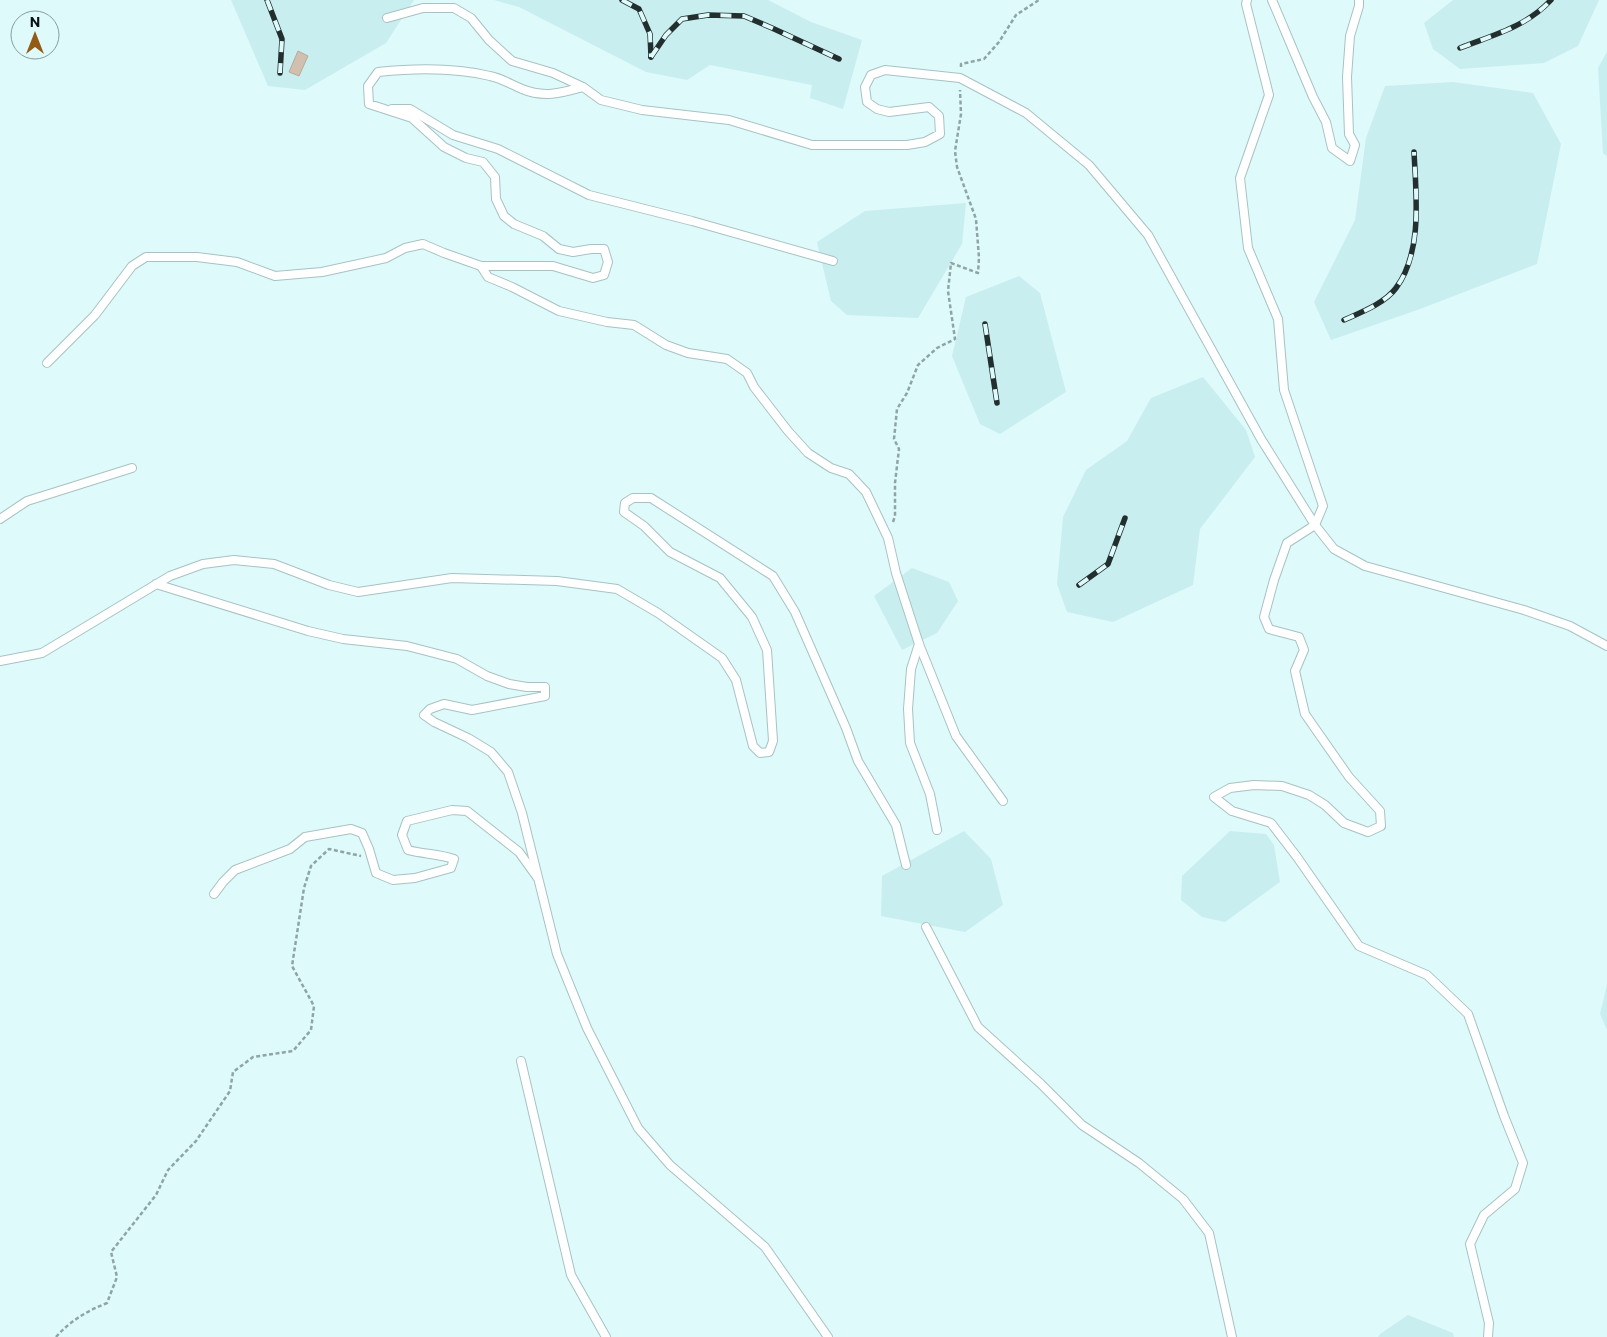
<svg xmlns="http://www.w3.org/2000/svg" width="1607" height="1337" viewBox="0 0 1607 1337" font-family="Commissioner,sans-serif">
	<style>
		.built { fill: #c9eef0 }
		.building { fill: #d1c0b0; stroke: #b9a99a }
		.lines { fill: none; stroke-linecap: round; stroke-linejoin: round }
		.service-casing { stroke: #a8c2c3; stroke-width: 10 }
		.path { stroke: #8fa5a5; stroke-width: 2.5; stroke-dasharray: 4 2.5; stroke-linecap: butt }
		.service { stroke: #fff; stroke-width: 8 }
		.rail-casing { stroke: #232f2f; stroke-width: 5.5 }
		.rail { stroke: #defafb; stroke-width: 4; stroke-dasharray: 11; stroke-linecap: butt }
	</style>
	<rect width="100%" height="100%" fill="#defafb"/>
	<!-- built -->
	<g class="built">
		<polygon points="231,0 414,0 386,43 305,90 268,86"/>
		<polygon points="494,0 768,0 811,22 862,40 843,109 810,98 812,85 710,65 687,80 646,72 519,7"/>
		<polygon points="1453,0 1599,0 1578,46 1544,63 1460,69 1433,49 1424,23"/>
		<polygon points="1607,52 1607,156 1603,153 1598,68"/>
		<polygon points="1453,82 1533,93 1561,144 1537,264 1420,309 1331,340 1314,302 1355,220 1366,138 1385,86"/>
		<polygon points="966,203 962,244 918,318 847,315 831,301 817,242 865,211"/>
		<polygon points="1019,276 1040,293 1066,392 1000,434 980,424 952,356 966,297"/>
		<polygon points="1203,377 1246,430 1255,457 1200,529 1193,585 1113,622 1067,612 1057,584 1063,517 1086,470 1127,441 1151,398"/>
		<polygon points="912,568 949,582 958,601 937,633 902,650 874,596"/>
		<polygon points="964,831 991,859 1003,905 965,932 881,916 882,876"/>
		<polygon points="1230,831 1266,834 1274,845 1280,882 1225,922 1202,917 1181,900 1182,876"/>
		<polygon points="1607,985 1607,1030 1600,1014"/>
		<polygon points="1408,1315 1453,1333 1454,1337 1378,1337 1380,1334"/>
	</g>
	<!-- building -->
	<polygon class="building" points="298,51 308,56 299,76 289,72"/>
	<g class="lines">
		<!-- service casing -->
		<g class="service-casing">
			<g id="service">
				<polyline points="1247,0 1246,4 1269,95 1240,178 1248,248 1278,319 1284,390 1323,506 1315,525 1287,543 1274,580 1264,617 1269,629 1299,637 1304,650 1295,671 1305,714 1349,777 1380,811 1381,826 1368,832 1344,823 1325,805 1309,795 1282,786 1254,785 1230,788 1214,797 1232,811 1271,823 1297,857 1359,946 1427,975 1468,1014 1504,1116 1523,1163 1515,1189 1484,1215 1470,1244 1489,1323 1488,1337"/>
				<polyline points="1272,0 1313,97 1326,122 1332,148 1350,161 1355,145 1349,134 1347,77 1350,36 1359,6 1359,0"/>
				<polyline points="387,18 423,8 454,8 471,18 489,40 512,61 553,73 583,87"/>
				<polyline points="392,109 410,109 453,135 498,149 589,195 692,221 833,261"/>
				<polyline points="47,363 95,315 132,266 146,257 197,257 237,262 275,276 322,272 386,258 405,248 423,244 444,253 481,266"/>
				<polyline points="0,519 27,501 132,468"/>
				<polyline points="156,584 308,631 343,639 407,646 457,659 487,676 509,684 527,687 545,687 545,696 472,710 444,704 430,709 424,715 434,722 468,738 491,752 508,772 522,813 557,954 587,1028 638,1128 670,1165 765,1247 828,1337"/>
				<polyline points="919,644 911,669 908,709 910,743 930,794 937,830"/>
				<polyline points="0,661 42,653 170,576 203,564 234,560 274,564 329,585 358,592 452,578 557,581 617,589 658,613 722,658 736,680 753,746 760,753 769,752 773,741 767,650 752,617 720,578 670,552 644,526 624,512 625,503 633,498 651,498 773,576 795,612 846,728 858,761 896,825 906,865"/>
				<path d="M1003,801L956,736L919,644L896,573L888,538L866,492L849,474L831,468L808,453L788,431L754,387L747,373L727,359L688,353L666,345L634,325L607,322L559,311L512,287L488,277L481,266H553L593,278L604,275L608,262L604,249H591L573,252L559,249L543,236L514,224L504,216L496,199L495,177L483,162L466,158L444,147L412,118L369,104L368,86L378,72C416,68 453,67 490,76C501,78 512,85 522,89C544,98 561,93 583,87L601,100L642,110L729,120L812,145H907L925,142L940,134L939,116L929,107L889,112L877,109L867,102L865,87L871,75L885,70L960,78L1026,113L1089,165L1148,235L1261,439L1315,525L1334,549L1365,566L1524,610L1570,626L1607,646"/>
				<path d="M214,894L223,882L235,870L290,849L305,837L351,829L362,833L369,849L376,873L393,880L415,878L451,868L454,859C439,854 423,854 408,850L402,835L407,821L452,810L467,811L519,852L537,877"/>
				<polyline points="926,927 978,1027 1041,1084 1082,1125 1139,1163 1183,1199 1209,1233 1232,1337"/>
				<polyline points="521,1061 571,1275 606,1337"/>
			</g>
		</g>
		<!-- path -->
		<g class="path">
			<polyline points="961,67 961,64 984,59 999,42 1016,15 1039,0"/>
			<polyline points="893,522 895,516 895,483 899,449 894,439 897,409 907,393 918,365 937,348 955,339 948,291 951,263 978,273 979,258 976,219 957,167 955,151 961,114 960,90"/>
			<path d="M56,1337C70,1321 87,1311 107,1303L117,1277L111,1252L156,1195L168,1170L196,1141L230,1091L233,1072L253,1057L293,1051L311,1030L314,1006L292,966L304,888L311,866L329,849L361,856"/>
		</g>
		<!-- service -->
		<use href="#service" class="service"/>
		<!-- rail casing -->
		<g class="rail-casing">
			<g id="rail">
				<polyline points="267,0 282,39 280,73"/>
				<polyline points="622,0 639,9 650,34 651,57"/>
				<path d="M1460,48C1493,35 1526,27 1551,0"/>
				<polyline points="651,57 666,35 682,19 708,15 744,16 772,28 839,59"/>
				<path d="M1344,320C1362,312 1385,303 1396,288C1423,252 1416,194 1414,152"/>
				<polyline points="985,324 997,403"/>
				<polyline points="1079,585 1108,564 1125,518"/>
			</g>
		</g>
		<!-- rail -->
		<use href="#rail" class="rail"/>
	</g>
	<!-- north arrow -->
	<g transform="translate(35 35)"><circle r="24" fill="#defafb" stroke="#899e9e"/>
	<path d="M0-4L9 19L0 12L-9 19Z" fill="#935b14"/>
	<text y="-8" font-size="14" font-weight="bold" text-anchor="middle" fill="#091313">N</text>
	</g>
</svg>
